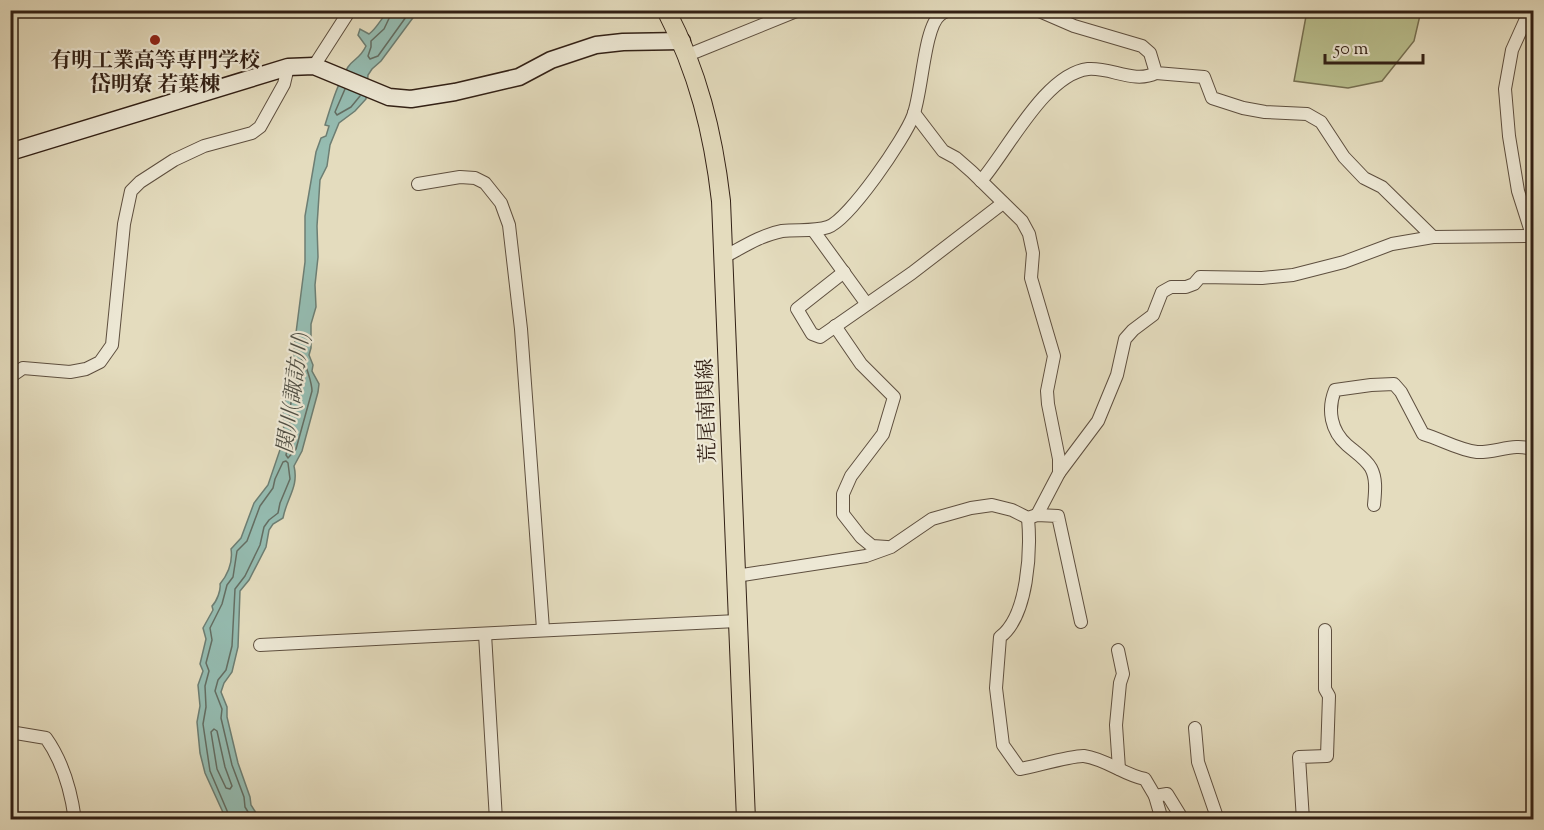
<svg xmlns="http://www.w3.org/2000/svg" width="1544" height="830" viewBox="0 0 1544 830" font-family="'Sorts Mill Goudy','Noto Serif JP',serif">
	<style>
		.green { fill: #b9bf8e; stroke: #767052; stroke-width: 1.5 }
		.water { fill: #95bcb1; stroke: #6d7e73; stroke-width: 1.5 }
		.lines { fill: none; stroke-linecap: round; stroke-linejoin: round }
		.shore { stroke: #646e63; stroke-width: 1.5 }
		.street-casing { stroke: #5e4f3f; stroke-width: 14 }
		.secondary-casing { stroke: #322015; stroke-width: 19 }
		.primary-casing { stroke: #322015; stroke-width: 20 }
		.street { stroke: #ede8d5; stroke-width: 12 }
		.secondary { stroke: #ede8d5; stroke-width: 16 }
		.primary { stroke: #e4dcbe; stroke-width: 18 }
		.poi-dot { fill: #8f2418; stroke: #ede8d5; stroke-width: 2 }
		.labels { text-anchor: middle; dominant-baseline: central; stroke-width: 4.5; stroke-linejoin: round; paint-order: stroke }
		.poi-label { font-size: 21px; font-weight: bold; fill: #322015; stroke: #ede8d5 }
		.street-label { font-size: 21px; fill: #322015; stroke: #ede8d5 }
		.water-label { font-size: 22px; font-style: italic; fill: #504f44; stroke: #ede8d5 }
	</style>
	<rect width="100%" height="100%" fill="#e4dcbe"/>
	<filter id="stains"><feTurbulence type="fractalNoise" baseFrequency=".00333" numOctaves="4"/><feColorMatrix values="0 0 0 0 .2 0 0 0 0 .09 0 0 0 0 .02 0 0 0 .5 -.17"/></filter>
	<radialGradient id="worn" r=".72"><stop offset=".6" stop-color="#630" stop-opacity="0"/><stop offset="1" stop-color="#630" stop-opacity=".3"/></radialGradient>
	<!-- green -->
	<g class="green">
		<polygon points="11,10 17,11 11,68 10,11"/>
		<polygon points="1307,11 1307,10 1421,11 1414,41 1382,81 1348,88 1294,81"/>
	</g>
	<!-- water -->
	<path class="water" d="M389,11H418L381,61L372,69L368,75L366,99L355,111L339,123L330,145L327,166L320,180L317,226L318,257L315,285L316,307L311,324V348L309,355L313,365L312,371L319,384L318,392L302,451L294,466C299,487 287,497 283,518L273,524L269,530L266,547L249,580L240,591L238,647L232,672L224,683L221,692L227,707V717L238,763L250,797L251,805L260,819H226L205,773L200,753L197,722L200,706L198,685L203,671L200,664L206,639L203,628L213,610L212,606C217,601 221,590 220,584C228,574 233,562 231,549L241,538L254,503L268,485L284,438L283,412L291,372L305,262V216L316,152L321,138L326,136L329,126L325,125C331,106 337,84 348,67C353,59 360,59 366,46L358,35L360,29L369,34C378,27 380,19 389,11Z"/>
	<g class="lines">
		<!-- shore -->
		<g class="shore">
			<polyline points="393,10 384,29 371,41 371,47 368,56 370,59 378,56 411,10"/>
			<polyline points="345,89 335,112 337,115 351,107 360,96"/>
			<path d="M302,359C306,364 312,384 312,391L296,449L288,458L286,455L291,432L289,413L299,362Z"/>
			<polygon points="214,729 217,731 225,767 232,786 230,789 226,788 217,769 211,732"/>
			<polyline points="231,820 210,771 203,724 206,707 205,686 209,671 206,663 212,640 210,628 222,604 227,585 233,577 237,551 247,541 260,506 273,488 275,479 283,462 286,461 288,463 290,479 280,503 278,513 269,520 264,527 260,545 245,576 235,589 232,646 226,670 218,680 215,691 222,709 221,718 232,765 244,797 245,807 253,820"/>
		</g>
		<!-- street casing -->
		<g class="street-casing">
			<g id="street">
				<polyline points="1037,10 1074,26 1142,46 1150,53 1156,73 1204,77 1212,98 1243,108 1265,112 1307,114 1321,122 1344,157 1364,178 1382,187 1433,237"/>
				<polyline points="1530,10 1512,50 1505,89 1509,136 1518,191 1534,241"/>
				<polyline points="688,55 799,10"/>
				<polyline points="314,66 350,10"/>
				<polyline points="914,113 943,151 956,158 972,172 1022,221 1029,234 1033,253 1031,278 1054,356 1047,391 1048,404 1059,459 1059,473 1037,515"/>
				<path d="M981,181C1008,150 1045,74 1088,69C1111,67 1134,84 1156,73"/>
				<polyline points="418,184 460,177 475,178 485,183 501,203 509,225 521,329 543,629"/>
				<polyline points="813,230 866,303"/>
				<path d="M724,257C743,247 761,235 782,231C797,229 813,232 828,227C849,220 905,138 913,116C922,94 924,27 940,15C942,13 945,12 948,10"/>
				<polyline points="844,272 797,309 812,334 820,337 912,273 1003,203"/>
				<polyline points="835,326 861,364 894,397 883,434 851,476 843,494 843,514 861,537 872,546 887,547"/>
				<polyline points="10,377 23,368 70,372 86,369 100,362 112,345 124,224 131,191 140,182 174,160 204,146 252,133 260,127 284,84 288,67"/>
				<polyline points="1059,473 1098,421 1117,375 1125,339 1133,330 1153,315 1162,292 1171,287 1186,287 1194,284 1200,277 1262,278 1293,275 1344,262 1392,244 1433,237 1531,236"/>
				<path d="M1374,505C1375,493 1377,479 1371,468C1366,459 1355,452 1347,445C1331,431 1327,410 1335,390L1371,385L1394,384L1401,392L1423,434C1441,439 1458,450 1477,452C1496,453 1515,442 1534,450"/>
				<path d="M1028,518C1031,551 1028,616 1000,637L996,688L1003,745L1020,769C1033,767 1073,755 1084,756C1106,759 1124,775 1145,779L1155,796L1162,820"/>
				<polyline points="736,576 866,556 891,547 932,519 971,508 992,505 1012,510 1028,518 1037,515 1058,516 1081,622"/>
				<polyline points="485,634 496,820"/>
				<path d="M260,645C419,637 578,628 737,621"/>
				<polyline points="1118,650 1123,674 1120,683 1116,725 1119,769"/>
				<polyline points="1195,728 1198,762 1218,820"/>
				<path d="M10,732L46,738C63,762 71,790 75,820"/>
				<polyline points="1155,796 1167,794 1183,820"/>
				<polyline points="1303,820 1299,757 1327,756 1329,696 1325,689 1325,630"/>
			</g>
		</g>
		<!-- secondary casing -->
		<g class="secondary-casing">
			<polyline id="secondary" points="10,152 288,67 314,66 389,97 411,99 455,92 519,77 551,60 596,45 623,42 682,41"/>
		</g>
		<!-- primary casing -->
		<g class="primary-casing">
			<path id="primary" d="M666,10C698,72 713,132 721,201L746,820"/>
		</g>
		<!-- street -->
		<use href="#street" class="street"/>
		<!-- secondary -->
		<use href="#secondary" class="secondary"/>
		<!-- primary -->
		<use href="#primary" class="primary"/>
	</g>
	<!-- markers -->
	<circle class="poi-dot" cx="155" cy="40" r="6"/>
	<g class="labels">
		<!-- poi labels -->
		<g class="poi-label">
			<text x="155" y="62">有明工業高等専門学校<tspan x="155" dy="24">岱明寮 若葉棟</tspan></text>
		</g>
		<!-- street labels -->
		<g class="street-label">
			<text transform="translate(708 411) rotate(-92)">荒尾南関線</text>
		</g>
		<!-- water labels -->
		<g class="water-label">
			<text transform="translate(295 393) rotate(-82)">関川(諏訪川)</text>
		</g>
	</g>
	<!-- margin -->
	<rect width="1544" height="830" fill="none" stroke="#e4dcbe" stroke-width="36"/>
	<rect x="12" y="12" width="1520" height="806" fill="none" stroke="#322015" stroke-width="3"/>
	<rect x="18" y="18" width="1508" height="794" fill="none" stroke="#322015" stroke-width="1.5"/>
	<!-- scale -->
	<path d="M1325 54v9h98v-9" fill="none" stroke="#322015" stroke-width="3"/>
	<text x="1334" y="54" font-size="18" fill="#322015" stroke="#ede8d5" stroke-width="4.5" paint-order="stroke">50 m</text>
	<rect width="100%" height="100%" filter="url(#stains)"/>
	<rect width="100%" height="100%" fill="url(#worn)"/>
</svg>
